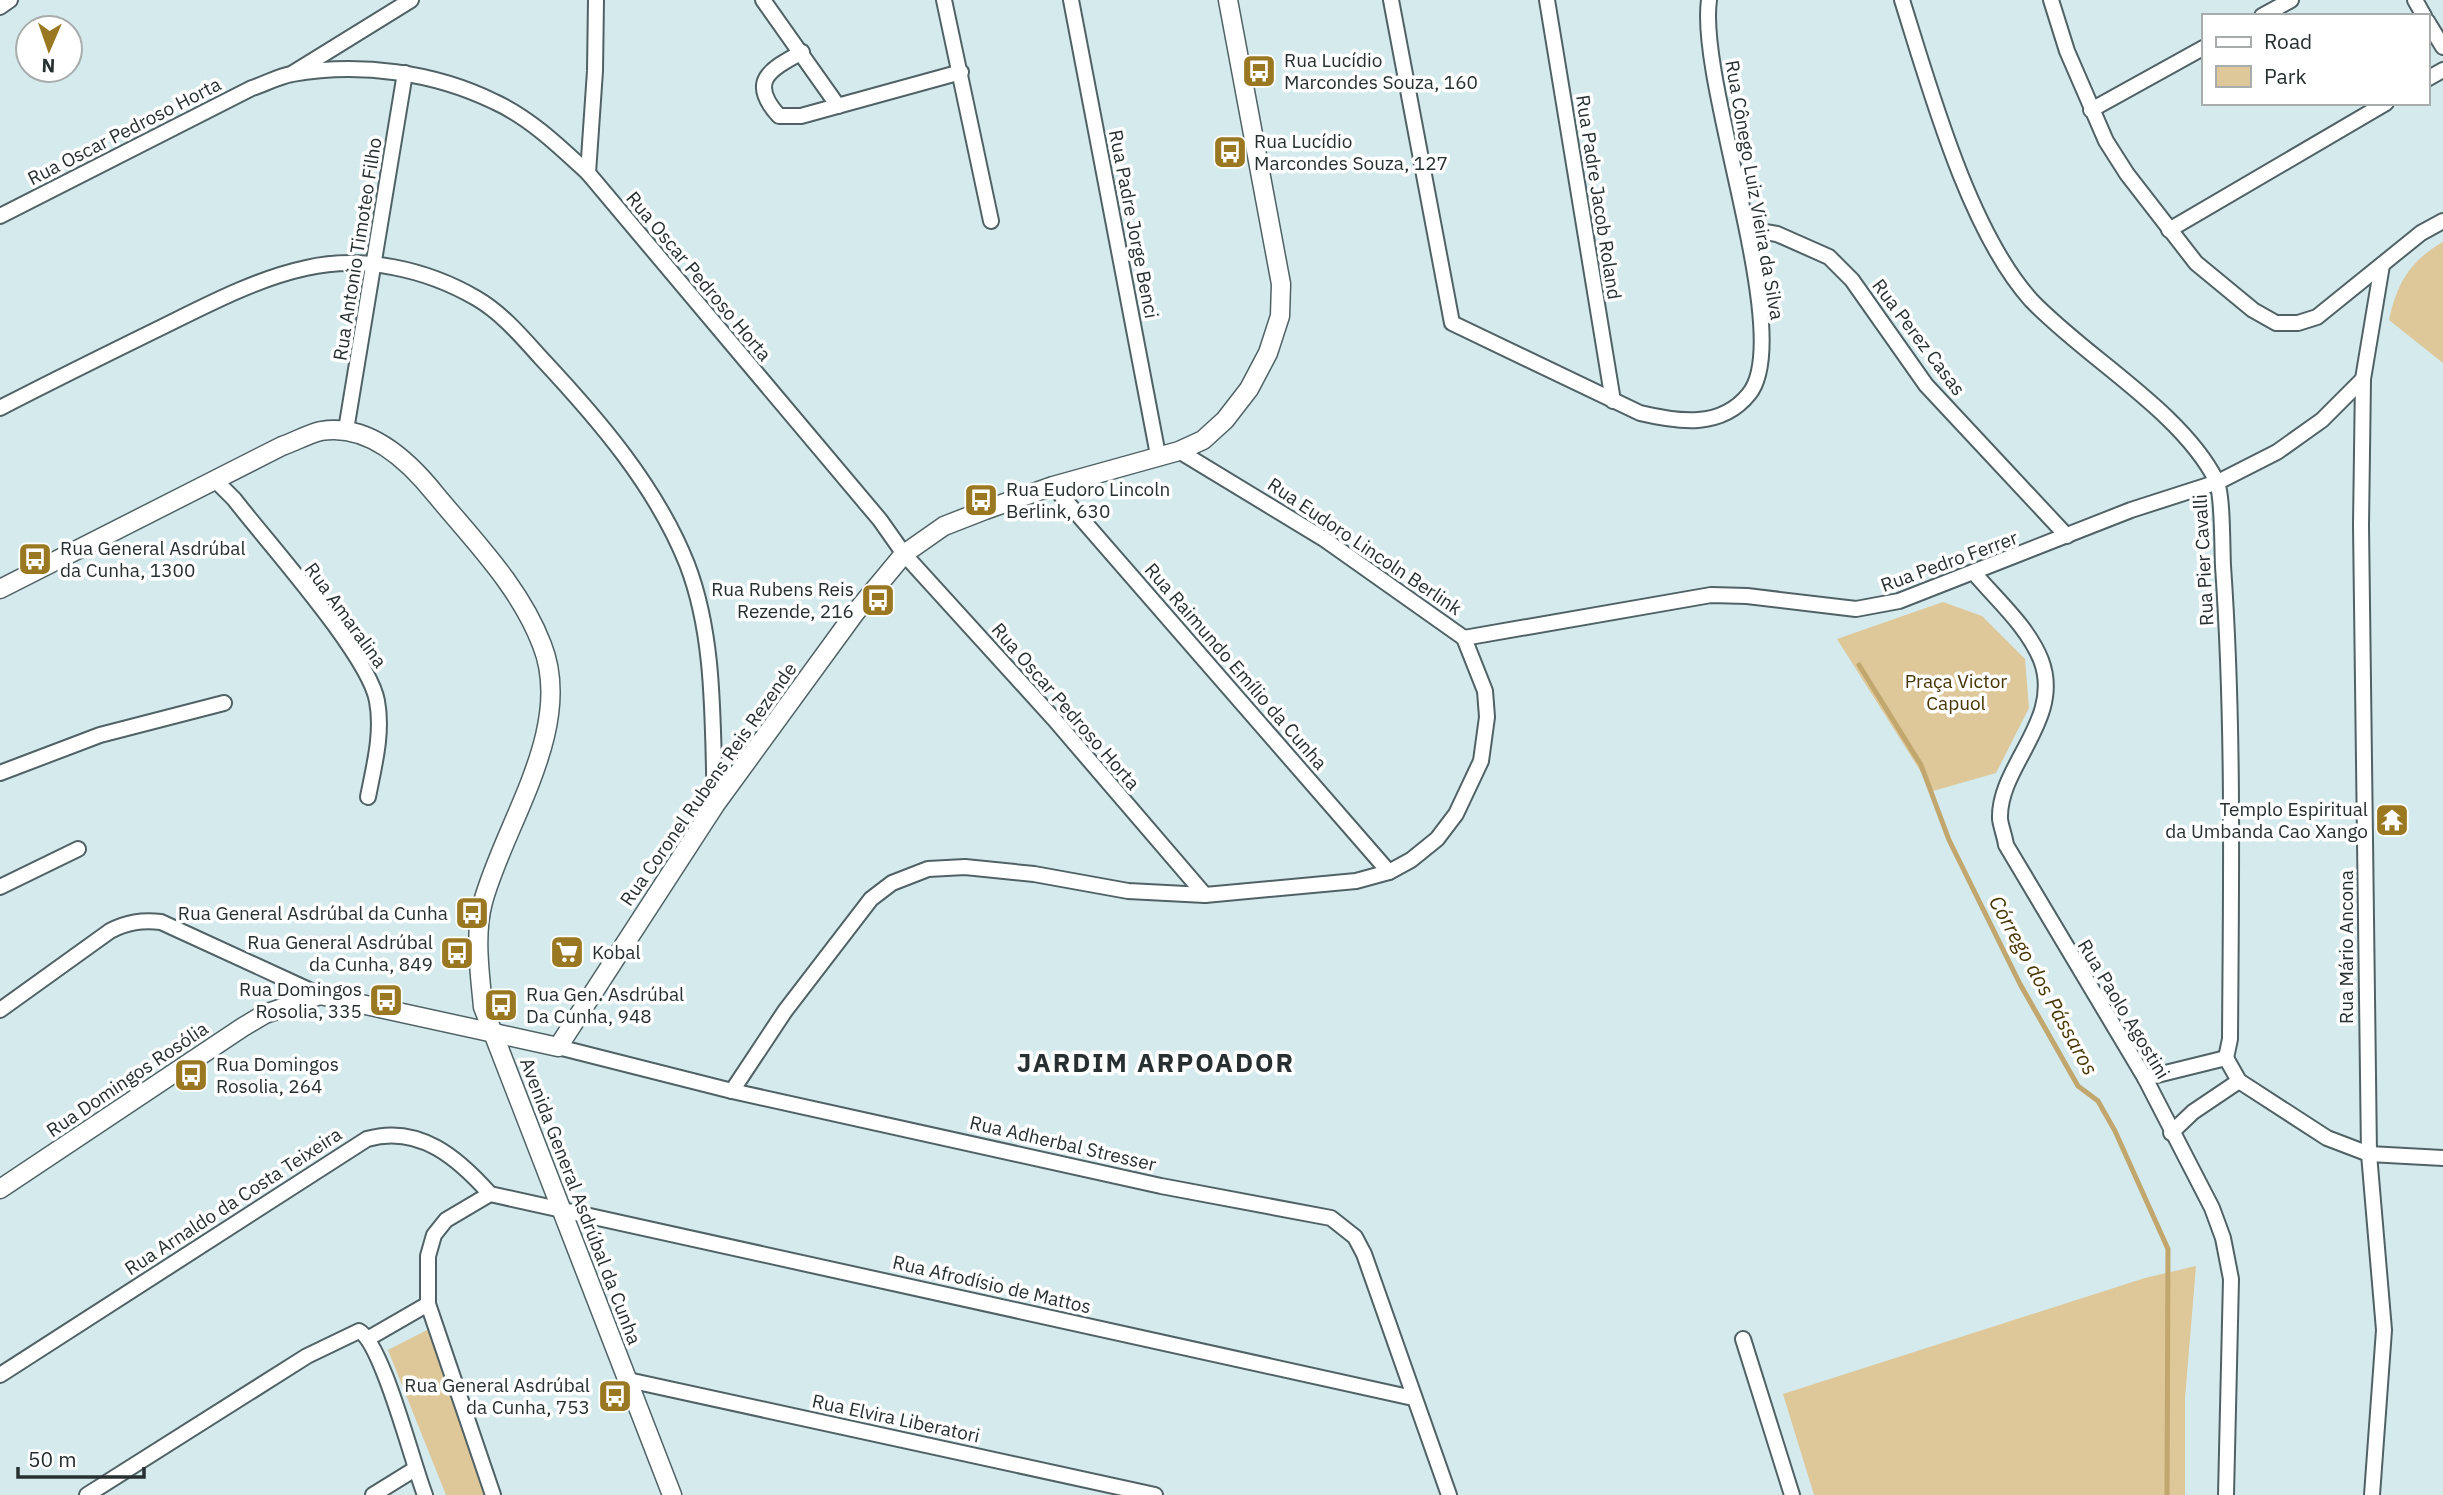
<svg xmlns="http://www.w3.org/2000/svg" width="2443" height="1495" viewBox="0 0 2443 1495" font-family="'IBM Plex Sans',sans-serif">
	<style>
		.green { fill: #dec798 }
		.lines { fill: none; stroke-linecap: round; stroke-linejoin: round }
		.stream { stroke: #c1a66d; stroke-width: 5 }
		.minor-casing { stroke: #506265; stroke-width: 18 }
		.tertiary-casing { stroke: #506265; stroke-width: 21 }
		.minor { stroke: #fff; stroke-width: 14 }
		.tertiary { stroke: #fff; stroke-width: 18 }
		.labels { text-anchor: middle; dominant-baseline: central; stroke-width: 7; stroke-linejoin: round; paint-order: stroke }
		.poi-label { font-size: 19px; fill: #272f30; stroke: #fff; text-anchor: start }
		.street-label { font-size: 19px; fill: #272f30; stroke: #fff }
		.park-label { font-size: 19px; fill: #463402; stroke: #fff }
		.water-label { font-size: 21px; font-style: italic; fill: #493605; stroke: #fff }
		.district-label { font-size: 26px; font-weight: bold; letter-spacing: 2px; fill: #272f30; stroke: #fff }
	</style>
	<rect width="100%" height="100%" fill="#d5eaed"/>
	<!-- green -->
	<g class="green">
		<path d="M2443,242V363L2389,320C2397,283 2410,261 2443,242Z"/>
		<polygon points="1943,602 1982,616 2025,659 2029,708 1996,773 1933,791 1837,639"/>
		<polygon points="2196,1266 2185,1398 2185,1495 1814,1495 1783,1394 2145,1278"/>
		<polygon points="431,1328 490,1495 446,1495 388,1350"/>
	</g>
	<g class="lines">
		<!-- stream -->
		<polyline class="stream" points="1859,665 1921,765 1949,840 2020,984 2078,1086 2098,1101 2115,1131 2168,1249 2167,1495"/>
		<!-- minor casing -->
		<g class="minor-casing">
			<g id="minor">
				<polyline points="763,0 838,106"/>
				<polyline points="944,0 991,221"/>
				<polyline points="1071,0 1158,455"/>
				<path d="M1391,0L1452,323L1640,413C1678,422 1721,429 1749,394C1796,337 1697,84 1709,0"/>
				<polyline points="1547,0 1613,401"/>
				<path d="M1902,0C1930,89 1969,231 2031,300C2085,357 2181,411 2216,480C2223,493 2222,548 2223,566C2234,723 2231,881 2230,1039L2226,1058"/>
				<polyline points="2051,0 2067,51 2106,141 2127,174 2196,263 2253,310 2276,323 2298,323 2317,317 2421,233 2443,221"/>
				<polyline points="2415,0 2424,16"/>
				<polyline points="0,7 10,0"/>
				<polyline points="2262,16 2291,0"/>
				<polyline points="2427,21 2443,47"/>
				<path d="M802,52C771,69 747,81 779,116H801L961,72"/>
				<polyline points="293,73 411,0"/>
				<polyline points="2427,79 2443,70"/>
				<polyline points="2091,110 2203,48"/>
				<polyline points="588,173 595,71 596,0"/>
				<path d="M0,216L252,88C265,84 279,76 292,74C359,62 434,72 495,102C530,118 560,147 588,173L880,520L904,554L1054,719L1205,895"/>
				<polyline points="1747,229 1777,234 1829,257 1852,280 1926,385 2067,536"/>
				<polyline points="2169,230 2386,103"/>
				<path d="M0,408C52,381 105,355 158,329C205,306 255,279 306,268C363,255 426,269 476,298C502,313 522,337 541,358C598,419 656,486 687,564C716,639 712,726 715,805"/>
				<polyline points="346,430 405,73"/>
				<path d="M215,480L234,499C267,542 369,655 377,701C383,733 374,766 368,797"/>
				<polyline points="1053,486 1389,872"/>
				<path d="M1975,574C1997,600 2028,627 2041,660C2064,720 1998,766 2000,819C2001,827 2005,837 2006,845L2145,1078L2212,1208L2223,1238L2231,1279L2226,1495"/>
				<polyline points="1464,638 1711,595 1747,596 1856,609 1899,601 2131,510 2218,482 2277,452 2322,420 2363,379"/>
				<polyline points="0,773 100,735 224,703"/>
				<polyline points="0,887 78,849"/>
				<path d="M0,1010L110,931C127,922 142,920 161,922L320,995"/>
				<polyline points="558,1047 732,1091 1161,1186 1331,1218 1355,1237 1364,1254 1449,1495"/>
				<polyline points="2226,1058 2239,1081 2327,1138 2369,1154 2443,1158"/>
				<polyline points="2145,1078 2226,1058"/>
				<polyline points="732,1091 785,1011 871,899 892,883 928,869 965,867 1034,874 1128,891 1205,895 1356,881 1389,872 1411,860 1437,839 1456,814 1481,761 1487,717 1485,691 1464,638 1324,539 1179,451"/>
				<polyline points="2171,1133 2193,1112 2239,1081"/>
				<polyline points="369,1338 428,1304"/>
				<polyline points="1743,1339 1792,1495"/>
				<path d="M0,1375L367,1139C419,1124 458,1158 490,1194"/>
				<polyline points="628,1380 1155,1495"/>
				<path d="M87,1495L307,1356L359,1331C382,1342 413,1465 425,1495"/>
				<polyline points="373,1495 415,1469"/>
				<polyline points="493,1495 428,1304 428,1256 434,1235 446,1220 490,1194 1413,1398"/>
				<polyline points="2372,1495 2384,1330 2369,1154 2361,525 2363,379 2382,265"/>
			</g>
		</g>
		<!-- tertiary casing -->
		<g class="tertiary-casing">
			<g id="tertiary">
				<path d="M0,589L282,446C294,442 308,434 321,431C368,423 409,461 436,495C475,542 520,587 542,645C575,728 504,824 483,902C474,935 480,974 483,1007L672,1495"/>
				<polyline points="0,1189 243,1027 265,1014 320,995 558,1047 715,805 855,613 904,554 944,526 985,510 1053,486 1179,451 1203,440 1225,420 1249,389 1268,353 1280,316 1281,284 1228,0"/>
			</g>
		</g>
		<!-- minor -->
		<use href="#minor" class="minor"/>
		<!-- tertiary -->
		<use href="#tertiary" class="tertiary"/>
	</g>
	<!-- icons -->
	<defs>
		<g id="bus-square" transform="scale(1.75)"><rect x="-9" y="-9" width="18" height="18" rx="4" fill="#9a7822" stroke="#fff"/><path d="M-5-6H5V4H4V6H2V4H-2V6H-4V4H-5ZM-3.5-4V0h7V-4ZM-3.5 1.2v1.5H-2V1.2ZM2 1.2v1.5H3.5V1.2Z" fill="#fff"/></g>
		<g id="temple-square" transform="scale(1.75)"><rect x="-9" y="-9" width="18" height="18" rx="4" fill="#9a7822" stroke="#fff"/><path d="M0-6L5-2H3V0L6.5 2.5H4V6H1.5V3h-3V6H-4V2.5H-6.5L-3 0V-2H-5Z" fill="#fff"/></g>
		<g id="supermarket-square" transform="scale(1.75)"><rect x="-9" y="-9" width="18" height="18" rx="4" fill="#9a7822" stroke="#fff"/><path d="M-6-5.5h2.5l.6 2H6L4.5 2H-2.5L-4.4-4H-6ZM-1.5 3.2a1.3 1.3 0 1 0 .1 0ZM3 3.2a1.3 1.3 0 1 0 .1 0Z" fill="#fff"/></g>
	</defs>
	<g fill-rule="evenodd">
		<use href="#bus-square" x="1259" y="71"/>
		<use href="#bus-square" x="1230" y="152"/>
		<use href="#bus-square" x="981" y="500"/>
		<use href="#bus-square" x="35" y="559"/>
		<use href="#bus-square" x="878" y="600"/>
		<use href="#temple-square" x="2392" y="820"/>
		<use href="#bus-square" x="472" y="913"/>
		<use href="#supermarket-square" x="567" y="952"/>
		<use href="#bus-square" x="457" y="953"/>
		<use href="#bus-square" x="386" y="1000"/>
		<use href="#bus-square" x="501" y="1005"/>
		<use href="#bus-square" x="191" y="1075"/>
		<use href="#bus-square" x="615" y="1396"/>
	</g>
	<g class="labels">
		<!-- poi labels -->
		<g class="poi-label">
			<text x="1284" y="60">Rua Lucídio<tspan x="1284" dy="22">Marcondes Souza, 160</tspan></text>
			<text x="1254" y="141">Rua Lucídio<tspan x="1254" dy="22">Marcondes Souza, 127</tspan></text>
			<text x="1006" y="489">Rua Eudoro Lincoln<tspan x="1006" dy="22">Berlink, 630</tspan></text>
			<text x="60" y="548">Rua General Asdrúbal<tspan x="60" dy="22">da Cunha, 1300</tspan></text>
			<text x="854" y="589" text-anchor="end">Rua Rubens Reis<tspan x="854" dy="22">Rezende, 216</tspan></text>
			<text x="2368" y="809" text-anchor="end">Templo Espiritual<tspan x="2368" dy="22">da Umbanda Cao Xango</tspan></text>
			<text x="448" y="913" text-anchor="end">Rua General Asdrúbal da Cunha</text>
			<text x="433" y="942" text-anchor="end">Rua General Asdrúbal<tspan x="433" dy="22">da Cunha, 849</tspan></text>
			<text x="592" y="952">Kobal</text>
			<text x="362" y="989" text-anchor="end">Rua Domingos<tspan x="362" dy="22">Rosolia, 335</tspan></text>
			<text x="526" y="994">Rua Gen. Asdrúbal<tspan x="526" dy="22">Da Cunha, 948</tspan></text>
			<text x="216" y="1064">Rua Domingos<tspan x="216" dy="22">Rosolia, 264</tspan></text>
			<text x="590" y="1385" text-anchor="end">Rua General Asdrúbal<tspan x="590" dy="22">da Cunha, 753</tspan></text>
		</g>
		<!-- street labels -->
		<g class="street-label">
			<text transform="translate(124 131) rotate(-27)">Rua Oscar Pedroso Horta</text>
			<text transform="translate(1755 190) rotate(80)">Rua Cônego Luiz Vieira da Silva</text>
			<text transform="translate(1599 197) rotate(81)">Rua Padre Jacob Roland</text>
			<text transform="translate(1134 224) rotate(79)">Rua Padre Jorge Benci</text>
			<text transform="translate(357 249) rotate(-81)">Rua Antonio Timoteo Filho</text>
			<text transform="translate(699 276) rotate(50)">Rua Oscar Pedroso Horta</text>
			<text transform="translate(1919 337) rotate(53)">Rua Perez Casas</text>
			<text transform="translate(1365 546) rotate(34)">Rua Eudoro Lincoln Berlink</text>
			<text transform="translate(2203 560) rotate(-93)">Rua Pier Cavalli</text>
			<text transform="translate(1949 561) rotate(-20)">Rua Pedro Ferrer</text>
			<text transform="translate(346 615) rotate(54)">Rua Amaralina</text>
			<text transform="translate(1236 666) rotate(49)">Rua Raimundo Emílio da Cunha</text>
			<text transform="translate(1066 706) rotate(49)">Rua Oscar Pedroso Horta</text>
			<text transform="translate(708 784) rotate(-55)">Rua Coronel Rubens Reis Rezende</text>
			<text transform="translate(2346 947) rotate(-90)">Rua Mário Ancona</text>
			<text transform="translate(2124 1009) rotate(59)">Rua Paolo Agostini</text>
			<text transform="translate(127 1079) rotate(-34)">Rua Domingos Rosólia</text>
			<text transform="translate(1063 1143) rotate(13)">Rua Adherbal Stresser</text>
			<text transform="translate(233 1201) rotate(-33)">Rua Arnaldo da Costa Teixeira</text>
			<text transform="translate(581 1201) rotate(69)">Avenida General Asdrúbal da Cunha</text>
			<text transform="translate(992 1284) rotate(13)">Rua Afrodísio de Mattos</text>
			<text transform="translate(896 1418) rotate(12)">Rua Elvira Liberatori</text>
		</g>
		<!-- park labels -->
		<g class="park-label">
			<text x="1956" y="681">Praça Victor<tspan x="1956" dy="22">Capuol</tspan></text>
		</g>
		<!-- water labels -->
		<g class="water-label">
			<text transform="translate(2044 985) rotate(61)">Córrego dos Pássaros</text>
		</g>
		<!-- district labels -->
		<g class="district-label">
			<text x="1156" y="1062">JARDIM ARPOADOR</text>
		</g>
	</g>
	<!-- legend -->
	<rect x="2202" y="14" width="228" height="91" fill="#ffffff" stroke="#a9acac" stroke-width="2"/>
	<rect x="2216" y="37" width="35" height="10" fill="#ffffff" stroke="#a9acac" stroke-width="2"/>
	<text x="2264" y="49" font-size="21" fill="#272f30">Road</text>
	<rect x="2216" y="66" width="35" height="21" fill="#dec798" stroke="#a9acac" stroke-width="2"/>
	<text x="2264" y="84" font-size="21" fill="#272f30">Park</text>
	<!-- north arrow -->
	<g transform="translate(49 49) rotate(182)"><circle r="33" fill="#ffffff" stroke="#a9acac" stroke-width="2"/>
	<path d="M0-5L12 26L0 18L-12 26Z" fill="#9a7822"/>
	<text y="-10" font-size="19" font-weight="bold" text-anchor="middle" fill="#272f30">N</text>
	</g>
	<!-- scale -->
	<path d="M18 1467v10h126v-10" fill="none" stroke="#272f30" stroke-width="3.5"/>
	<text x="28" y="1467" font-size="21" fill="#272f30" stroke="#ffffff" stroke-width="5" paint-order="stroke">50 m</text>
</svg>
